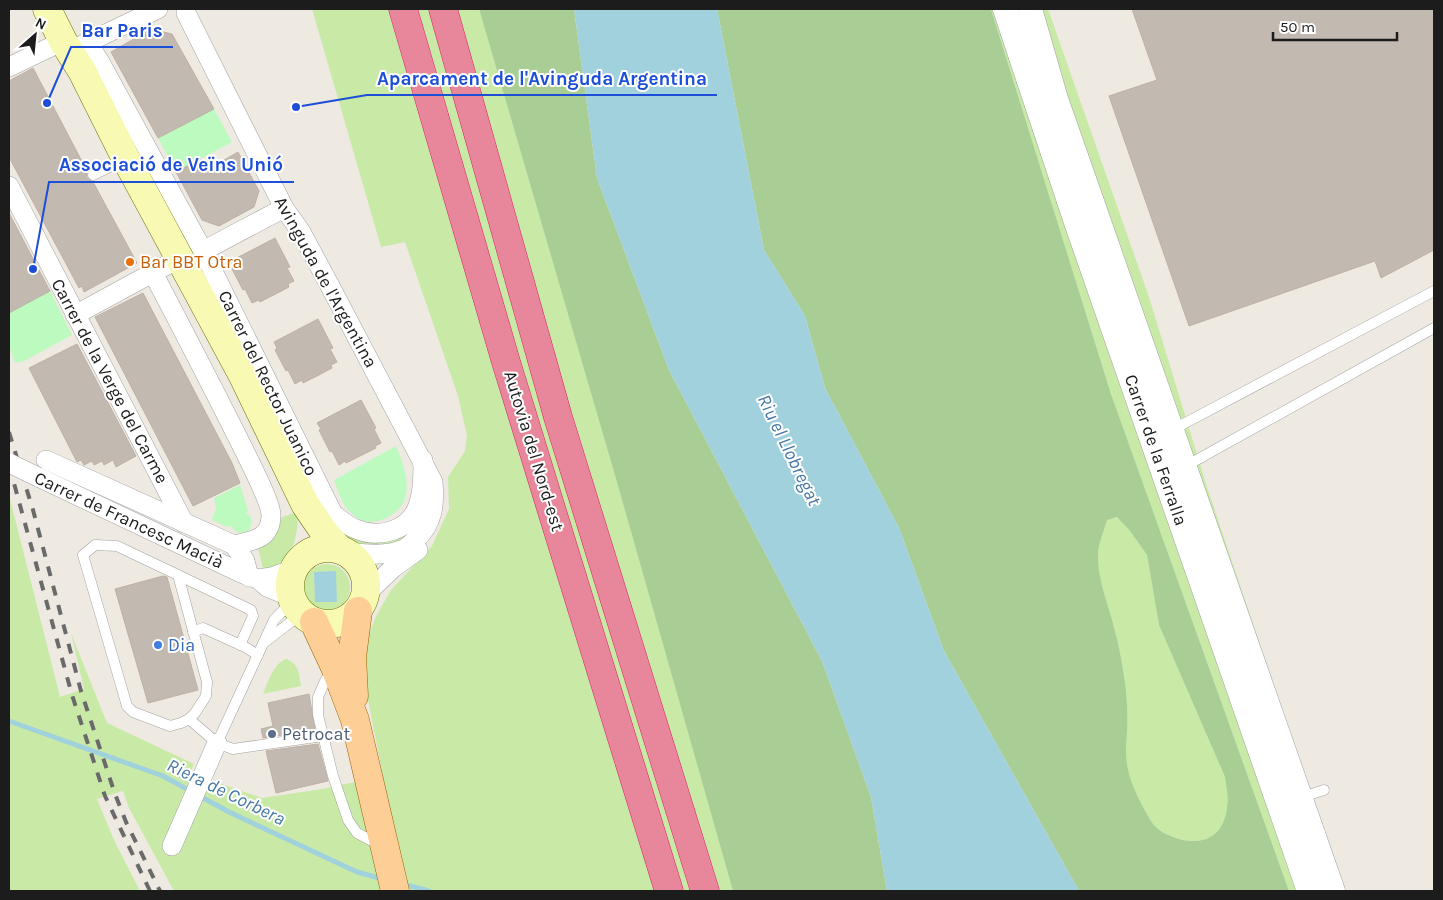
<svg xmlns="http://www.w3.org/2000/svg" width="1443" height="900" viewBox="0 0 1443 900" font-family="Karla,sans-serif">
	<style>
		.grass { fill: #c9eaa6 }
		.forest { fill: #a8ce95; fill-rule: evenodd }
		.park { fill: #bdfac0 }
		.water { fill: #a1d1dd }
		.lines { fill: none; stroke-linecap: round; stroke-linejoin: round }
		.stream { stroke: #a1d1dd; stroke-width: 5 }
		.building { fill: #c2b9b1; stroke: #c0b0a4 }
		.service-casing { stroke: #a3a3a3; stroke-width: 11 }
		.minor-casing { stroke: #a3a3a3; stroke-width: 20 }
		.tertiary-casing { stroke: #a3a3a3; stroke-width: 25 }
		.secondary-casing { stroke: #6a7403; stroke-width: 29 }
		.primary-casing { stroke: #956000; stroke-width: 29 }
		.motorway-casing { stroke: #da2065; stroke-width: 29 }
		.service { stroke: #fff; stroke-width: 10 }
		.minor { stroke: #fff; stroke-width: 19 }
		.tertiary { stroke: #fff; stroke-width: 24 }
		.secondary { stroke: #f8fab3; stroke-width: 28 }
		.primary { stroke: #fdcf97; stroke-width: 28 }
		.motorway { stroke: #e8879b; stroke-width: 28 }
		.rail { stroke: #6a6a6a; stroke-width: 4; stroke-dasharray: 10 10; stroke-linecap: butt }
		.minor-bridge-casing { stroke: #a3a3a3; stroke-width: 20; stroke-linecap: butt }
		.minor-bridge { stroke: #fff; stroke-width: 19 }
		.food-dot { fill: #e8710a; stroke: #fff; stroke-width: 2 }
		.shop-dot { fill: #3f7fe0; stroke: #fff; stroke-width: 2 }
		.service-dot { fill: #5c6f8a; stroke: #fff; stroke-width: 2 }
		.labels { text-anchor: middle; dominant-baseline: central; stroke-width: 4; stroke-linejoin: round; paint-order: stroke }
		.food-label { font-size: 18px; fill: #c56008; stroke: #fff; text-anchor: start }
		.street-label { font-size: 18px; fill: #1c1c1c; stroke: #fff }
		.shop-label { font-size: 18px; fill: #366cbe; stroke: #fff; text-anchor: start }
		.service-label { font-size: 18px; fill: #4e5e75; stroke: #fff; text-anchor: start }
		.water-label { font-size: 19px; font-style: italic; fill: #4578a5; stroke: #fff }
		.leader { fill: none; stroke: #1d4ed8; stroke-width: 2 }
		.callout-dot { fill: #1d4ed8; stroke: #fff; stroke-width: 2 }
		.callout-label { font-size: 19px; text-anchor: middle; font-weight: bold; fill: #1d4ed8; stroke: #fff; stroke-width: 4; stroke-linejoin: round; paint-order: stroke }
	</style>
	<rect width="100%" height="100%" fill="#eeeae2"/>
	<!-- grass -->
	<g class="grass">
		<polygon points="312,9 479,9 616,479 733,891 174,891 129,808 123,791 97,799 114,840 140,891 9,891 9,495 60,697 84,689 71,633 107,723 194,764 188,777 214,789 219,783 262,798 322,789 383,776 360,659 375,618 391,590 432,546 449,509 448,477 465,451 467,436 458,396 405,242 381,247"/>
		<polygon points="991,9 1048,9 1149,297 1207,487 1343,891 1289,891 1111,394"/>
		<path d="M297,512C300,534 291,568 263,569L257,543L274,520Z"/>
		<polygon points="420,514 408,537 394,544 362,546 343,539 342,528 350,534"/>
		<path d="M1117,517L1130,531L1147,555L1159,625L1225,777C1226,787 1229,797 1227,807C1224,835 1205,846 1179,839C1169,836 1157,831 1151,821C1143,808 1131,785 1127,770C1125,757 1126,745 1127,732C1128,719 1127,703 1126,690C1123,669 1120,648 1114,627C1108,603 1096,579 1098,553C1099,542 1104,531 1107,520Z"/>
		<circle cx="327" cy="587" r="23"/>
		<path d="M286,659C299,664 299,673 301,686L263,694C268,682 273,664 286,659Z"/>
	</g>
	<!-- forest -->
	<g class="forest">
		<polygon points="479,9 574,9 597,178 669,370 822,661 871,797 887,891 733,891 616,479"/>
		<path d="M717,9H991L1111,394L1289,891H1079L944,651L899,528L825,388L805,316L764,250ZM1117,517L1130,531L1147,555L1159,625L1225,777C1226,787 1229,797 1227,807C1224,835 1205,846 1179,839C1169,836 1157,831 1151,821C1143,808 1131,785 1128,770C1125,757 1126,745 1127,732C1128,719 1127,703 1126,690C1123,669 1120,648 1114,627C1108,603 1097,579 1098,553C1099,542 1104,531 1107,520Z"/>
	</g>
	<!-- park -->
	<g class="park">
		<polygon points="214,109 232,142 176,172 158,138"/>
		<polygon points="50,291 72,335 24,361 15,363 9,346 9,313"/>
		<path d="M396,446C402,460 409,479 406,494C404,511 381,525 365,521C359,520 353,515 349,511C341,502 338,490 334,480Z"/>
		<path d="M240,485L248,510L246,513C254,518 252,525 248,531C241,534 235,533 231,526L227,527L212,520L216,508L214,498Z"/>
	</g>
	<!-- water -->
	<g class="water">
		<polygon points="574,9 717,9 764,250 805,316 825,388 899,528 944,651 1079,891 887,891 871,797 822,661 669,370 597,178"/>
		<polygon points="336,571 337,602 315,602 314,572"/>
	</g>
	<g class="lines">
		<!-- stream -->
		<g class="stream">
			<polyline points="9,721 163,776 229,812 357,872 383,879"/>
			<polyline points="403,884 429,891"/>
		</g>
	</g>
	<!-- building -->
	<g class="building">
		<polygon points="1132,9 1434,9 1434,250 1381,278 1375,261 1189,326 1109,96 1157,80"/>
		<polygon points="151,29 172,34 214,109 158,138 111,52"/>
		<polygon points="33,68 87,171 87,178 93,182 137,263 84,292 82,286 79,288 9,157 9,81"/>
		<polygon points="238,152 259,191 254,207 219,226 202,220 176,172 200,159 207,170"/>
		<polygon points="9,213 50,291 9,313"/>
		<polygon points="275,238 290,267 287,268 294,281 288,284 289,287 260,302 259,300 252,303 245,289 243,290 232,269 234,267 231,261"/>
		<polygon points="143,293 232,463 240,483 193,506 95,317"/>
		<polygon points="318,319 333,348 330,349 337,362 331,365 332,368 317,376 303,383 302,380 295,384 288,370 286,371 275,350 277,348 274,342"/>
		<polygon points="77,344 136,456 116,467 113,460 104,465 102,461 94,465 92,461 84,465 81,460 77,462 29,368"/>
		<polygon points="361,400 376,428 374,429 381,443 375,446 376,448 346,463 345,461 339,465 332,451 330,452 319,430 321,429 317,423"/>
		<polygon points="163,576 167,577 198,690 148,703 115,589"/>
		<polygon points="309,694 315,730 263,738 261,729 273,726 268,703"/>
		<polygon points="318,744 328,781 276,793 266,751"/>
	</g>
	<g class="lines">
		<!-- service casing -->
		<g class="service-casing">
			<g id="service">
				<polyline points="93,175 126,159"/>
				<polyline points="1172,430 1434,291"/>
				<polyline points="1184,467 1434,328"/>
				<polygon points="95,545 117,546 178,575 207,682 206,696 195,713 189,719 181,723 170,726 133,712 127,706 83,555"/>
				<polyline points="178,575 251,610 253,616 240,645"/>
				<polyline points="193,632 203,628 245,647 258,655"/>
				<polyline points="265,642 292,621 304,615"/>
				<polyline points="333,669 325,681 318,697 318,715 333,776 348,820 357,833 380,845"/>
				<polyline points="189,719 217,743 233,749 323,736"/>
				<polyline points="217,743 274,620 293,600"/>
				<polyline points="1299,798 1324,790"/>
			</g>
		</g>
		<!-- minor casing -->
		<g class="minor-casing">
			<g id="minor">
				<path d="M186,13L284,208L301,232L330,286L433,482C435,504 433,524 416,539C412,543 408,547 404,549C386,557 364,554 346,552"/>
				<path d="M88,43L100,62L203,251L333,514C340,519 347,526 356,529C379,539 409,531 418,506C423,491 423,475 423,460"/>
				<polyline points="78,47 158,9"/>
				<polyline points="9,67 63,41"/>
				<polyline points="9,186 184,523"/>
				<polyline points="203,251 284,208"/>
				<path d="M153,273C184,332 215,392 245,452C251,465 271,503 271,515C271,539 253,541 234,545"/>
				<polyline points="75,315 180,258"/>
				<polyline points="46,460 234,545 245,561 249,577"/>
				<polyline points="38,477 241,573 258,579 267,587 291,597"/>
				<polyline points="258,579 272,577 294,569"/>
				<polyline points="365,595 393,568 418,550"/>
				<polyline points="172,846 217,743"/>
			</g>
		</g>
		<!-- tertiary casing -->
		<g class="tertiary-casing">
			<g id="tertiary">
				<polyline points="1005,9 1076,222 1309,891"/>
				<polyline points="1030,9 1056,99 1333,891"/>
			</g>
		</g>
		<!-- secondary casing -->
		<g class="secondary-casing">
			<g id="secondary">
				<polyline points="47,9 63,41 82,71 126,159 242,374 305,504 324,532 339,549"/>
				<circle cx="328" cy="586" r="38"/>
			</g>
		</g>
		<!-- primary casing -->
		<g class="primary-casing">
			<g id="primary">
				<polyline points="314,622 335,667 355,720 395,891"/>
				<polyline points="354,696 352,657 358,611"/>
			</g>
		</g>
		<!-- motorway casing -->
		<g class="motorway-casing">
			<g id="motorway">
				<polyline points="403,9 506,362 669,891"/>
				<polyline points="443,9 558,417 705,891"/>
			</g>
		</g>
		<!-- service -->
		<use href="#service" class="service"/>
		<!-- minor -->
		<use href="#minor" class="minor"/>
		<!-- tertiary -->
		<use href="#tertiary" class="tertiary"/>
		<!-- secondary -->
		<use href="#secondary" class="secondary"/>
		<!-- primary -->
		<use href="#primary" class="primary"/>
		<!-- motorway -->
		<use href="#motorway" class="motorway"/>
		<!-- rail -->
		<g class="rail">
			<polyline points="9,432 33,510 81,691 115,794 126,822 160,891"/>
			<polyline points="9,465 72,695 105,796 150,891"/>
		</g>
		<!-- minor-bridge casing -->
		<g class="minor-bridge-casing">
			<polyline id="minor-bridge" points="9,463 38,477"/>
		</g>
		<!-- minor-bridge -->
		<use href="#minor-bridge" class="minor-bridge"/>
	</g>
	<!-- markers -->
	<circle class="food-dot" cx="130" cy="262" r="5"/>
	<circle class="shop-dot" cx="158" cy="645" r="5"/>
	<circle class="service-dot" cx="272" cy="734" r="5"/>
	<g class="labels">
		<!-- food labels -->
		<g class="food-label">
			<text x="140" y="262">Bar BBT Otra</text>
		</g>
		<!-- street labels -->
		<g class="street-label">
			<text transform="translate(326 282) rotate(61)">Avinguda de l'Argentina</text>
			<text transform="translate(110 381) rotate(62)">Carrer de la Verge del Carme</text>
			<text transform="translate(268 383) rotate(64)">Carrer del Rector Juanico</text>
			<text transform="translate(1156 450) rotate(71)">Carrer de la Ferralla</text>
			<text transform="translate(534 451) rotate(73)">Autovia del Nord-est</text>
			<text transform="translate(129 520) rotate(25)">Carrer de Francesc Macià</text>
		</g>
		<!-- shop labels -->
		<g class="shop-label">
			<text x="168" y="645">Dia</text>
		</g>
		<!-- service labels -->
		<g class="service-label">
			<text x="282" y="734">Petrocat</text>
		</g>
		<!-- water labels -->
		<g class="water-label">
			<text transform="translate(789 450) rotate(64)">Riu el Llobregat</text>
			<text transform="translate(226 792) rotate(26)">Riera de Corbera</text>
		</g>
	</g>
	<!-- callouts -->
	<path class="leader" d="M47 103L71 47H173M296 107L367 95H717M33 269L49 182H294"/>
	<g class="callout-dot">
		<circle cx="47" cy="103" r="5"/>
		<circle cx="296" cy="107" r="5"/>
		<circle cx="33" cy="269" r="5"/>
	</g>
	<g class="callout-label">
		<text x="122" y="37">Bar Paris</text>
		<text x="542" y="85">Aparcament de l'Avinguda Argentina</text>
		<text x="171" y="171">Associació de Veïns Unió</text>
	</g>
	<!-- border -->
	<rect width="1443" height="900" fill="none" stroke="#1c1c1c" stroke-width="20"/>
	<!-- north arrow -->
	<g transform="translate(35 35) rotate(27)" stroke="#ffffff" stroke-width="4" paint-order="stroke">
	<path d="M0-4L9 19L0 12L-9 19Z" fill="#1c1c1c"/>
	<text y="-8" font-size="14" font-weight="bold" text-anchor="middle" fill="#1c1c1c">N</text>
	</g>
	<!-- scale -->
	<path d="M1273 32v8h124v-8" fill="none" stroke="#1c1c1c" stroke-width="2.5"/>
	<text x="1280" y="32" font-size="15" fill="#1c1c1c" stroke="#ffffff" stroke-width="4" paint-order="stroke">50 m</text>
</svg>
